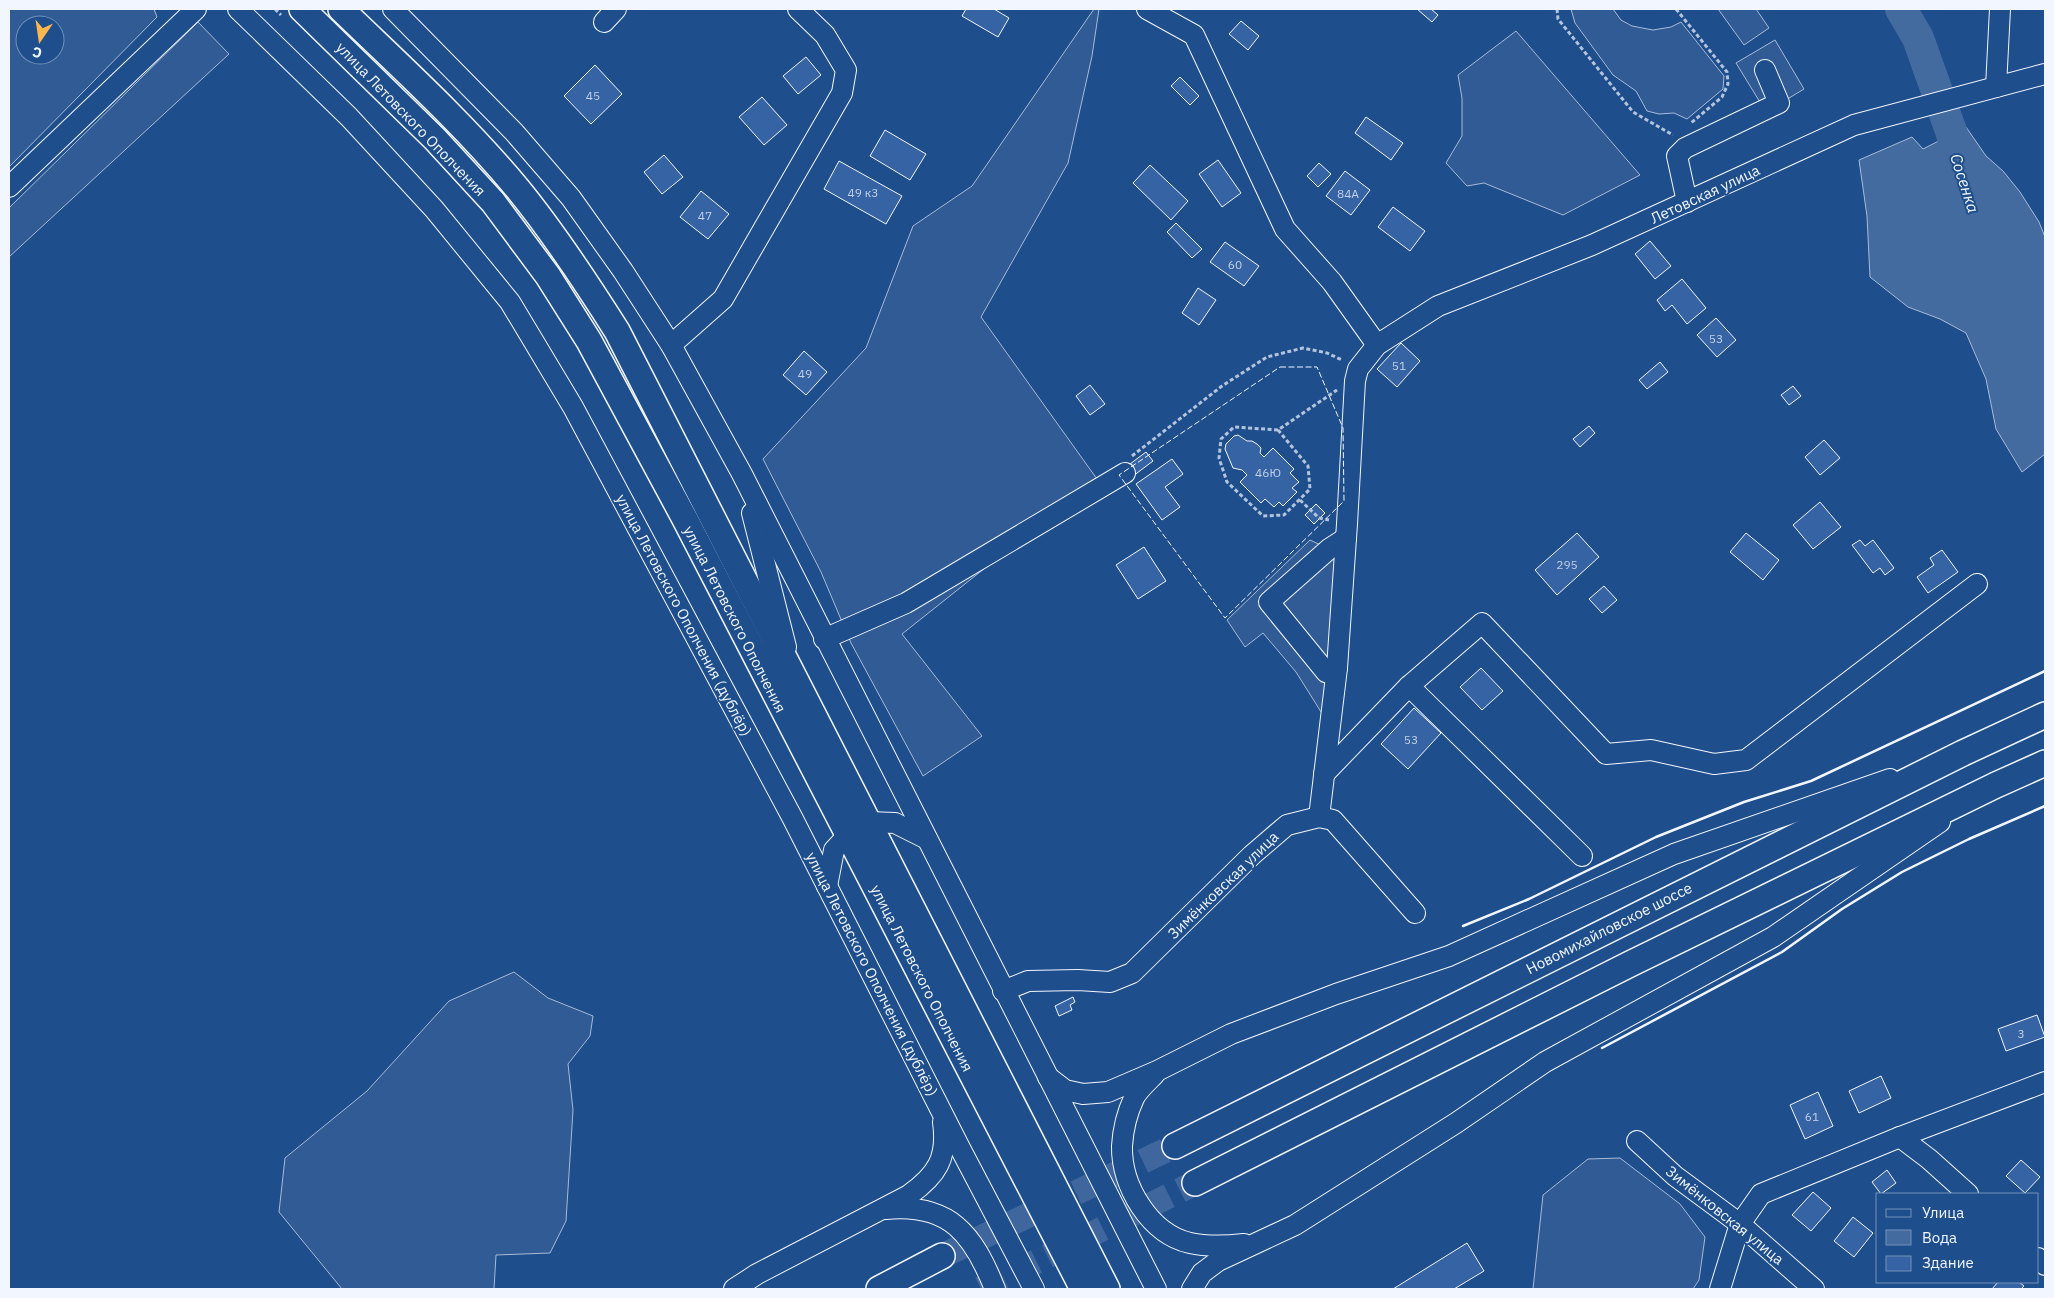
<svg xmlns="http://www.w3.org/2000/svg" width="2054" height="1298" viewBox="0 0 2054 1298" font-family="'IBM Plex Sans',sans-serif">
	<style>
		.built { fill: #305b95; stroke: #a8bbd7; fill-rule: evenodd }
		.water { fill: #446ba0; stroke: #a8bbd7 }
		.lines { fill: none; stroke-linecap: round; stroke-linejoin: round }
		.river { stroke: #446ba0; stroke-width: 32 }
		.building { fill: #3563a3; stroke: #f2f6ff }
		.major-tunnel { stroke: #3f679d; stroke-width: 25; stroke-dasharray: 25 12; stroke-linecap: butt }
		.minor-casing { stroke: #f2f6ff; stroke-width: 22 }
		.major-casing { stroke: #f2f6ff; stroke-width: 28 }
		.path { stroke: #b3c4dc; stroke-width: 3; stroke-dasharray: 4 2.5; stroke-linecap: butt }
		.minor { stroke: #1f4e8c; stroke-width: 20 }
		.major { stroke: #1f4e8c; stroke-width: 25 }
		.fence { stroke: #f2f6ff; stroke-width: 1; stroke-dasharray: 6 2.5; stroke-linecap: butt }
		.wall { stroke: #f2f6ff; stroke-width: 2.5 }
		.labels { text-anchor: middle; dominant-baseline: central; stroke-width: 4; stroke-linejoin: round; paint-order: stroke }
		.number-label { font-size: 12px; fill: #c3d1e8 }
		.street-label { font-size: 15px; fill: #f2f6ff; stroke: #1f4e8c }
		.water-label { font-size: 16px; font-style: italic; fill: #f2f6ff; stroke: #1f4e8c }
	</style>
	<rect width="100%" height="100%" fill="#1f4e8c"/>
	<!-- built -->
	<g class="built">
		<path d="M9,9H154L157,17L9,167ZM25,25H55V55H25Z"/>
		<polygon points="1094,9 1099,9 1092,56 1068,163 981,317 1097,479 902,634 982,736 923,776 851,643 821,572 763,459 866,348 913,226 972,186"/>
		<polygon points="1571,9 1613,9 1621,20 1632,26 1653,30 1671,27 1681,22 1724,76 1723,89 1687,119 1674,113 1659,114 1647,111 1636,91 1613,75 1575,23"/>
		<polygon points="1718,9 1756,9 1769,28 1744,45"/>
		<polygon points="198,22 229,54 9,257 9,208"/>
		<polygon points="1516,31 1640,175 1563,215 1484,183 1467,186 1446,163 1462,136 1462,98 1458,75"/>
		<polygon points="1775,40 1804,89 1766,112 1736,63"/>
		<polygon points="1310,540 1329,549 1337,562 1323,715 1296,672 1263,633 1245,647 1227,620"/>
		<polygon points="514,972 548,998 593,1016 590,1036 568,1064 573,1110 566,1221 550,1253 496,1255 494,1289 342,1289 279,1212 285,1158 367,1091 449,1001"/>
		<polygon points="1620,1158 1680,1204 1705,1237 1699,1280 1693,1289 1533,1289 1543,1195 1588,1159"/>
	</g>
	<!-- water -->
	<polygon class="water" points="1966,127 1986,156 2003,171 2020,192 2039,222 2045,237 2045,454 2022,472 1996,429 1986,379 1966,333 1940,319 1908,307 1870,277 1867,216 1859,160 1912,137 1923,149"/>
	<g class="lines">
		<!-- river -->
		<polyline class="river" points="1901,9 1918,38 1951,131 1964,177"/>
	</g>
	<!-- building -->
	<g class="building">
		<polygon points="966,9 994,9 1009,18 998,37 962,16"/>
		<polygon points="1417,9 1431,9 1438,15 1432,22"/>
		<polygon points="1241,21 1259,36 1248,50 1229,34"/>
		<polygon points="806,57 821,75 798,94 783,76"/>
		<polygon points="595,65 622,94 591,124 564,96"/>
		<polygon points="1180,77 1199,96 1190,105 1171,86"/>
		<polygon points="762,97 787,125 764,145 739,117"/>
		<polygon points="1366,117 1403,143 1391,160 1355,133"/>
		<polygon points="885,130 926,154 910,180 870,156"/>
		<polygon points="664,155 683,177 662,194 644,172"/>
		<polygon points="1218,160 1241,193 1222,207 1199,174"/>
		<polygon points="839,161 902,196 886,224 824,189"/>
		<polygon points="1319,163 1331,174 1318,187 1307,176"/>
		<polygon points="1150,165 1188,201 1171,220 1133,183"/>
		<polygon points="1345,171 1370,190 1351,215 1326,196"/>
		<polygon points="701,191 729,214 708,239 680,217"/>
		<polygon points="1393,207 1425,231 1410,251 1378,227"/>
		<polygon points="1176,223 1202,249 1192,258 1167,232"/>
		<polygon points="1650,241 1671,266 1655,279 1635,254"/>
		<polygon points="1225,242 1259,266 1244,286 1210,262"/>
		<polygon points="1682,279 1706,308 1687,324 1672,305 1665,311 1657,300"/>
		<polygon points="1198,288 1216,300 1199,325 1182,313"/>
		<polygon points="1716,318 1736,340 1717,357 1697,335"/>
		<polygon points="1401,343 1420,361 1397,387 1377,369"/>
		<polygon points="804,351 827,372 806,395 783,375"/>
		<polygon points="1660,362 1668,372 1647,389 1639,380"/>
		<polygon points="1090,385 1105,404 1090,415 1076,396"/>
		<polygon points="1793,386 1801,396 1789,405 1781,395"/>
		<polygon points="1589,426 1595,433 1580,447 1573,439"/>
		<polygon points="1238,435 1247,441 1252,441 1257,444 1261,448 1260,453 1264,457 1273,448 1294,469 1290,473 1299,482 1292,488 1297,492 1283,506 1279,502 1274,507 1265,499 1261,503 1240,482 1247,475 1242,470 1233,468 1225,449 1226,444 1234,436"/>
		<polygon points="1824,440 1840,458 1820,475 1805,457"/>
		<polygon points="1146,452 1153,461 1133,476 1126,467"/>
		<polygon points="1172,459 1183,474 1165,487 1180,507 1162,520 1136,484"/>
		<polygon points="1820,502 1841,527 1813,549 1793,525"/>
		<polygon points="1316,504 1325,513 1314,524 1305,515"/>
		<polygon points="1577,533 1599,557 1557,595 1535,570"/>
		<polygon points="1746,533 1779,560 1763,580 1730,552"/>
		<polygon points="1860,540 1865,546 1873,540 1894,568 1885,575 1880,568 1873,573 1852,545"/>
		<polygon points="1144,547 1166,581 1138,599 1116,565"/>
		<polygon points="1942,550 1958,572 1928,593 1917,577 1934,565 1930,558"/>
		<polygon points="1604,586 1617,600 1602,613 1589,599"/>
		<polygon points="1481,668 1503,691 1482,710 1460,687"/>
		<polygon points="1414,708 1441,733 1408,769 1381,744"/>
		<polygon points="1073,997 1075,1002 1070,1005 1072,1010 1059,1016 1055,1006"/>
		<polygon points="2037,1015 2045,1037 2006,1051 1998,1029"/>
		<polygon points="1881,1076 1891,1098 1859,1113 1849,1091"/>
		<polygon points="1818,1092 1833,1126 1805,1139 1790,1105"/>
		<polygon points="2021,1160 2040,1177 2025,1193 2006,1176"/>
		<polygon points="1887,1170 1896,1183 1881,1194 1872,1182"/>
		<polygon points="1813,1192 1831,1208 1811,1231 1792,1215"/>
		<polygon points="1853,1217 1873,1233 1854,1257 1834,1241"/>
		<polygon points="1467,1243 1484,1271 1454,1289 1393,1289"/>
		<polygon points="1998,1282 2019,1282 2024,1286 2021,1289 1992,1289"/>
	</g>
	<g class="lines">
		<!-- major-tunnel -->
		<g class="major-tunnel">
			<polyline points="942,1256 1175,1146"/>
			<polyline points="981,1289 1195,1183"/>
		</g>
		<!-- minor casing -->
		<g class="minor-casing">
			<g id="minor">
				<polyline points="238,9 349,117 434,209 510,302 573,407 793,819 960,1148 1034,1289"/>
				<polyline points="393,9 514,132 571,198 623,271 671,345 742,474 1156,1289"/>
				<polyline points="1147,9 1194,35 1285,229 1332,282 1377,345"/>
				<polyline points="604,22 616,9"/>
				<polyline points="1996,87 2000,9"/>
				<polyline points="9,187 196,9"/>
				<polyline points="1687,202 1677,156 1685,148 1779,103 1765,70"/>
				<polyline points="671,345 723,299 842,93 846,70 825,35 798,9"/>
				<polyline points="752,513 786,647"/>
				<polyline points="824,639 906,603 1125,473"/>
				<polyline points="1337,668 1326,672 1269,602 1329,549 1346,538"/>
				<polyline points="1409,686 1582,856"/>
				<polyline points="1324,774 1409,686 1482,623 1606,754 1651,750 1714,764 1746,760 1977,584"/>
				<polyline points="1319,817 1337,668 1347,524 1355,381 1358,369 1377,345 1438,306 1592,245 1854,125 2045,74"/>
				<polyline points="827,886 834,850 848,835 868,822 895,823 925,838"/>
				<polyline points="1003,991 1028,981 1078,980 1110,982 1132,973 1252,855 1287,825 1319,817 1333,820 1415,913"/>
				<path d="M1154,1075C1147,1082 1138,1090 1134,1098C1127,1113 1123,1130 1122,1146C1121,1186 1150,1234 1190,1243C1208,1247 1226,1246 1244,1244"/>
				<polyline points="1048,1077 1065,1090 1083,1094 1108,1092 1157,1071 1231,1034 1336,994 1449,956 1674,854 1890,779"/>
				<polyline points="1900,1137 1929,1159 1968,1194"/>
				<polyline points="1637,1141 1675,1176 1740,1224 1814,1289"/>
				<path d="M886,1209C950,1203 973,1234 995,1289"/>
				<polyline points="2038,1258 2045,1265"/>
				<path d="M734,1289L757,1274L909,1195C937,1175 948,1158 943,1122"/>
				<polyline points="1192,1289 1202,1273 1218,1261 1295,1225 1456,1123 1545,1062 1773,937 1940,822"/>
				<polyline points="1720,1289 1740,1224 1761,1194 1900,1137 2045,1082"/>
			</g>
		</g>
		<!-- major casing -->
		<g class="major-casing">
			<g id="major">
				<polyline points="302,9 435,139 493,202 548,276 589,341 686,521 1083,1289"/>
				<path d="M341,9C401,67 463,123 517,188C554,233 586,282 617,331L1107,1289"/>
				<polyline points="1175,1146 1963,753 2045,715"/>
				<polyline points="1195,1183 1630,964 1996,785 2045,763"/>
				<polyline points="879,1289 942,1256"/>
			</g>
		</g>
		<!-- path -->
		<g class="path">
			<polyline points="275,9 281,15"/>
			<polyline points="1557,9 1558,19 1633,112 1673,135"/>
			<polyline points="1676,9 1727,72 1728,84 1722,97 1691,123"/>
			<polyline points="1278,430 1308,466 1310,489 1284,515 1263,516 1227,482 1219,458 1221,439 1234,427 1278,430 1337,390"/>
			<polyline points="1132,456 1222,386 1267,357 1303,348 1327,353 1342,360"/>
			<polyline points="1300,500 1319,518 1329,520"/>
		</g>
		<!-- minor -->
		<use href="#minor" class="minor"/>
		<!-- major -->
		<use href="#major" class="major"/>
		<!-- fence -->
		<polygon class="fence" points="1280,367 1317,367 1343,428 1344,501 1225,618 1119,475"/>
		<!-- wall -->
		<g class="wall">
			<polyline points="1463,926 1529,899 1656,837 1744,802 1811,781 2045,671"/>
			<polyline points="1602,1048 1782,952 1842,909 1902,872 1969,839 2045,806"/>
		</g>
	</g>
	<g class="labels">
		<!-- number labels -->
		<g class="number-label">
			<text x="593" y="95">45</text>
			<text x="863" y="192">49 к3</text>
			<text x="1348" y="193">84А</text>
			<text x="705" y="215">47</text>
			<text x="1235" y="264">60</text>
			<text x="1716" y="338">53</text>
			<text x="1399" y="365">51</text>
			<text x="805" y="373">49</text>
			<text x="1268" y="472">46Ю</text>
			<text x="1567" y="564">295</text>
			<text x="1411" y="739">53</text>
			<text x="2021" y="1033">3</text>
			<text x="1812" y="1116">61</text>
		</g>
		<!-- street labels -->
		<g class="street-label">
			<text transform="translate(411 119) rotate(46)">улица Летовского Ополчения</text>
			<text transform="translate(1705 194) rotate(-25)">Летовская улица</text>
			<text transform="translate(684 615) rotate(62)">улица Летовского Ополчения (дублёр)</text>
			<text transform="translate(735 619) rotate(63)">улица Летовского Ополчения</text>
			<text transform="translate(1223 885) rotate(-44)">Зимёнковская улица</text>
			<text transform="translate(1609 928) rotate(-27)">Новомихайловское шоссе</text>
			<text transform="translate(872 974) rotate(63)">улица Летовского Ополчения (дублёр)</text>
			<text transform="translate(922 978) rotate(63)">улица Летовского Ополчения</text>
			<text transform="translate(1725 1215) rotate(39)">Зимёнковская улица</text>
		</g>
		<!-- water labels -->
		<g class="water-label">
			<text transform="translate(1965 183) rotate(72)">Сосенка</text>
		</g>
	</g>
	<!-- border -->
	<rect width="2054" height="1298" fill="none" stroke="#f2f6ff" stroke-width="20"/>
	<!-- legend -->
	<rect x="1876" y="1193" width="162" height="90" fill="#1f4e8c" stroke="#7391ba"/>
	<rect x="1886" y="1209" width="25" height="8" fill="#1f4e8c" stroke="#7391ba"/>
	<text x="1922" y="1218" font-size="15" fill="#f2f6ff">Улица</text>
	<rect x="1886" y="1230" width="25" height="15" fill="#446ba0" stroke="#7391ba"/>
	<text x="1922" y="1243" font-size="15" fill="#f2f6ff">Вода</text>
	<rect x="1886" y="1256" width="25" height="15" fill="#3563a3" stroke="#7391ba"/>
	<text x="1922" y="1268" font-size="15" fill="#f2f6ff">Здание</text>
	<!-- north arrow -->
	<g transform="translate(40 40) rotate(193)"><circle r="24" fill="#1f4e8c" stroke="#7391ba"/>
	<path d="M0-4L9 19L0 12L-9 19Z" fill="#ffb74d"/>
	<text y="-8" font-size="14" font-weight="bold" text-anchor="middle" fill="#f2f6ff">С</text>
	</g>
</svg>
